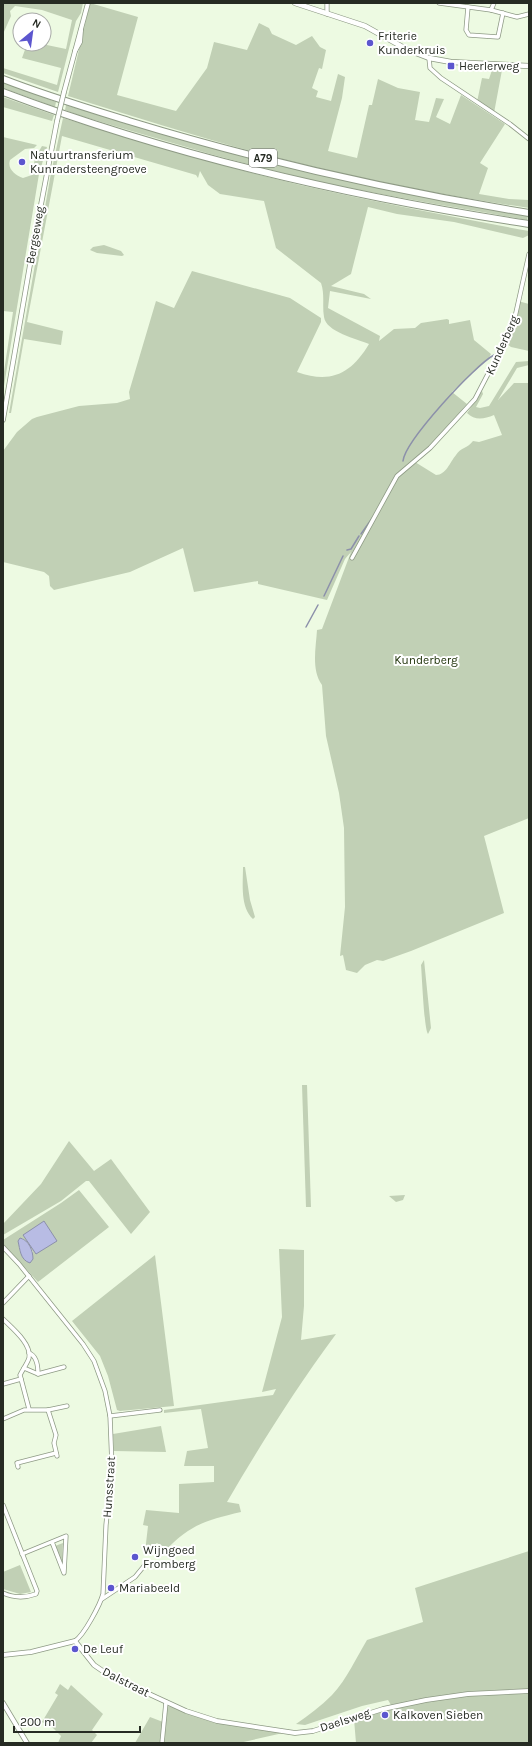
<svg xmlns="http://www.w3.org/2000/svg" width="532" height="1746" viewBox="0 0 532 1746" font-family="Karla,sans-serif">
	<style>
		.green { fill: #c1d0b5; fill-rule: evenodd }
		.water { fill: #b8bce4; stroke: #8c90aa }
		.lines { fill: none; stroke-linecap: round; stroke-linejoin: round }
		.stream { stroke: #8c90aa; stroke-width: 1.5 }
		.minor-casing { stroke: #8e9a85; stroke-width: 5 }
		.tertiary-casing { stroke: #8e9a85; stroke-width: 5.5 }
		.secondary-casing { stroke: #8e9a85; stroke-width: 6 }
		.motorway-casing { stroke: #8e9a85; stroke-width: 8 }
		.minor { stroke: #fff; stroke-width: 3.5 }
		.tertiary { stroke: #fff; stroke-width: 4 }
		.secondary { stroke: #fff; stroke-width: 4.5 }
		.motorway { stroke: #fff; stroke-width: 6 }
		.tertiary-bridge-casing { stroke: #8e9a85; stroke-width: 5.5; stroke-linecap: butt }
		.tertiary-bridge { stroke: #fff; stroke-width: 4 }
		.poi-dot { fill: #5c56ce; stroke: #fff; stroke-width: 1.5 }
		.labels { text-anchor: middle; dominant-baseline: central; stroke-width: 4; stroke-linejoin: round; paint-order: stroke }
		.shield { fill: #fff; stroke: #676b65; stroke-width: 1 }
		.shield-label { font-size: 11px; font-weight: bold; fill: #262b23 }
		.poi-label { font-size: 12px; fill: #262b23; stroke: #fff; text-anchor: start }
		.street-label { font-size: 12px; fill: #262b23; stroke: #fff }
		.park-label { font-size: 12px; fill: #21340b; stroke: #fff }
	</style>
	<rect width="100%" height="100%" fill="#edfae2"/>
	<!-- green -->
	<g class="green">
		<polygon points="3,3 83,3 81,13 76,21 58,92 3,73 3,68 57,85 61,68 22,58 27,44 42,44 66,49 72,20 42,10 15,6 10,11 11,16 3,34"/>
		<path d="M90,3L138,17L117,95L176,111L207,68L214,42L247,50L259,23L269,28L272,34L296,45L312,36L320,47L326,50L322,69L319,68L312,88L318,91L316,97L331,101L338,74L345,77L342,98L328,151L357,158L369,105H372L378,79L398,88L420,92L415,120L429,122L436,98L444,99L436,117L450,124L461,95L505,124L480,163L488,168L479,194L509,199L529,200V208C454,197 380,183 306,165C226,146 147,121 68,96Z"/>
		<polygon points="492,70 502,70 494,113 477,102 482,78 489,79"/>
		<polygon points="3,82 56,102 55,107 3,88"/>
		<polygon points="3,97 54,115 52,121 3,107"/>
		<path d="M66,105C217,153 371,190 528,216L527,220C455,207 383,196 312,180C233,162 155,138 78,115L65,110Z"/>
		<path d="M63,118C142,142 220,166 300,185C376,202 452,217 529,231V235L523,238L454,222L397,214L368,207L351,274L331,286L364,294L371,299L330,291L328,308L380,336L379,341L394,329L415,328L421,323L447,319L449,320V324L470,320L474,340L491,354L489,358L452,392L467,404L415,462L436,475C446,475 450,462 456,455C460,448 468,448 473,441L479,442L502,435L494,415C484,419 475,421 467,413L482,391L483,394L476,407L480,408L489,406L516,362L529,361V365L517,368L498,400L514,383H529V818L484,836L504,913L411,951L383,961L377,960L365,965L357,973L346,970L343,955L340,956L345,907L344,828L339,793L326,736L322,685C311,670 316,647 317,630L322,629L351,552L345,559L327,600L258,584V581L194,592L183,548L130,572L54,590L50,586L49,576L44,572L3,562V451L17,432L32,419L37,417L79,406L117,403L130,399L129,392L156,301L174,308L192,271L290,298L321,318V322L297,372C331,384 351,374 369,344C357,339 326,332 324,317C322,306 325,294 321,283L276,248L264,201L220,194L208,185L200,171L198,178L196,175L62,136L27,322L63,331L61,345L24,339L11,413H9L51,173Z"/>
		<path d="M3,137L37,145L34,148L25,149L10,160C7,169 15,175 23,178L32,175L35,158L42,146L47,147L39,174L4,386L3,378L13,312L3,311Z"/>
		<polygon points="104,245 121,251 124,255 122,256 97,253 90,250 93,247"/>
		<polygon points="518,301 529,304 529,351 511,347 503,341 513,322"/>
		<path d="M243,867H245L250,900L255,917L253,919C240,907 243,884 243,867Z"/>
		<path d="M424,960L431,1028L428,1034C424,1029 422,975 421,965Z"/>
		<polygon points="302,1085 307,1085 311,1207 306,1207"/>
		<polygon points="69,1141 94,1171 111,1159 150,1212 131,1234 89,1181 86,1181 61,1201 3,1235 3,1224 41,1184"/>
		<path d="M79,1190L109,1227L38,1282L3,1244V1240L61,1203ZM22,1238L27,1242L33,1252H20L19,1242Z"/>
		<polygon points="405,1195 403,1200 396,1202 389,1196"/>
		<path d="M279,1249L304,1250V1306L301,1340L336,1334C296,1388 261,1444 227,1502L239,1504L241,1512C207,1520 191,1524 166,1550L157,1543L145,1552L148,1526L143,1525L146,1510L179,1513V1484L214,1482V1466H184L187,1451L208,1448L201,1409L164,1413V1410L273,1395L276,1389L262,1392L282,1317Z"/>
		<polygon points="155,1255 174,1406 120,1411 117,1410 108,1376 100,1356 72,1321"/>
		<polygon points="161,1426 166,1452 114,1451 113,1434"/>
		<polygon points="63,1543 62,1560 61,1560 55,1546"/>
		<path d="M529,1551V1689L488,1691V1695L529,1692V1743H356L354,1719L401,1703L391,1705L388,1700L362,1706L305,1725L296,1724C309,1715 321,1706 332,1695C347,1679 356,1658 367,1640L423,1622L415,1588Z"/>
		<polygon points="20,1565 31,1592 20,1594 3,1589 3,1572"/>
		<polygon points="60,1684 68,1690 71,1685 103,1714 92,1730 97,1735 91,1743 58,1743 61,1736 53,1728 42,1722 58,1695 55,1693"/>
		<polygon points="167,1706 175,1707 212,1722 283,1733 239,1743 164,1743"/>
		<polygon points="150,1717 163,1722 161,1743 135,1743"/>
	</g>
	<!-- water -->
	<g class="water">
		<polygon points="44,1221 57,1241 36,1254 23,1235"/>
		<path d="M20,1238C29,1240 33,1251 33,1259L30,1263C20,1260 20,1249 18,1241Z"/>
	</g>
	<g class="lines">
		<!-- stream -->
		<g class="stream">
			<path d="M403,461C405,441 475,365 494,355"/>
			<polyline points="361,534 373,517"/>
			<polyline points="347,550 351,549 359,536"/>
			<polyline points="324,596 343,556"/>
			<polyline points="306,627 318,605"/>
		</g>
		<!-- minor casing -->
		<g class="minor-casing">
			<g id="minor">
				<polyline points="439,3 491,10 517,17 529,14"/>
				<polyline points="468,7 466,30 469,35 498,37 503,13"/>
				<polyline points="491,10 494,3"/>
				<polyline points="327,14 327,3"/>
				<polyline points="429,58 430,68 441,78 510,124 529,139"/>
				<polyline points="352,558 397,476 430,448 475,399 513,326 529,254"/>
				<path d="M3,1247L19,1264L83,1344L94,1361L105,1391L110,1416L112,1466L106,1525L103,1594C100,1605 84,1635 75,1641"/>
				<polyline points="3,1303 29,1276"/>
				<path d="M3,1319C12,1328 32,1344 29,1358C27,1364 23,1369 20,1375L29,1409"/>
				<path d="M29,1353C37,1356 38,1366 38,1374"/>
				<polyline points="24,1368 38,1374 64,1367"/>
				<polyline points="3,1384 21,1379"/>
				<polyline points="48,1410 56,1435 54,1443 57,1456"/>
				<polyline points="110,1416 160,1410"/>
				<polyline points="3,1419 24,1410 48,1410 67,1406"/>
				<polyline points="18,1467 17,1463 56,1453"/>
				<path d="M3,1505L37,1591L36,1594C25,1598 14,1598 3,1593"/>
				<polyline points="22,1554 66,1536 64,1573 52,1542"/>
				<polyline points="102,1599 135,1577 144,1566"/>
				<polyline points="162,1743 166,1702"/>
			</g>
		</g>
		<!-- tertiary casing -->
		<g class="tertiary-casing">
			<g id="tertiary">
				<polyline points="75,51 80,42 81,30"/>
				<polyline points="64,92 88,3"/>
				<polyline points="3,420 35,236 57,121"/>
				<polyline points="3,1655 31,1652 75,1641 94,1665 110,1676 186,1711 217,1721 295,1733 313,1731 383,1709 426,1700 468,1694 529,1691"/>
				<polyline points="3,1703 27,1743"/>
			</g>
		</g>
		<!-- secondary casing -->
		<g class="secondary-casing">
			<polyline id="secondary" points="295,3 365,26 408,50 429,58 451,62 529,66"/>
		</g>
		<!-- motorway casing -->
		<g class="motorway-casing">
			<g id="motorway">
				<path d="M3,79C44,95 87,108 129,121C260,161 394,191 529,213"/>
				<path d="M3,92C172,156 351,197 529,224"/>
			</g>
		</g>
		<!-- minor -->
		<use href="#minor" class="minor"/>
		<!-- tertiary -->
		<use href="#tertiary" class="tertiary"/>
		<!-- secondary -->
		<use href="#secondary" class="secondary"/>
		<!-- motorway -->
		<use href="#motorway" class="motorway"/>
		<!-- tertiary-bridge casing -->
		<g class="tertiary-bridge-casing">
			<polyline id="tertiary-bridge" points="57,121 64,92"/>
		</g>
		<!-- tertiary-bridge -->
		<use href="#tertiary-bridge" class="tertiary-bridge"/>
	</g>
	<!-- markers -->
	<g class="poi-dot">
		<circle cx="370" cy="43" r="4"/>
		<rect x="447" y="62" width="8" height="8" rx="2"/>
		<circle cx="22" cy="162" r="4"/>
		<circle cx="135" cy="1557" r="4"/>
		<circle cx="111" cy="1588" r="4"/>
		<circle cx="75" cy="1649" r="4"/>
		<circle cx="385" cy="1715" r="4"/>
	</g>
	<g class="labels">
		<!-- shield labels -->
		<rect class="shield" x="249" y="149" width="28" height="18" rx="3"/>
		<g class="shield-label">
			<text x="263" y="158">A79</text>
		</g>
		<!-- poi labels -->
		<g class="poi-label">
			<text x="378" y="36">Friterie<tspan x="378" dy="14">Kunderkruis</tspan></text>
			<text x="459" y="66">Heerlerweg</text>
			<text x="30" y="155">Natuurtransferium<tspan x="30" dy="14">Kunradersteengroeve</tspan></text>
			<text x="143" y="1550">Wijngoed<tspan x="143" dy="14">Fromberg</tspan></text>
			<text x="119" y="1588">Mariabeeld</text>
			<text x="83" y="1649">De Leuf</text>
			<text x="393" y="1715">Kalkoven Sieben</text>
		</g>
		<!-- street labels -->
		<g class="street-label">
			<text transform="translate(35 235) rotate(-80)">Bergseweg</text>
			<text transform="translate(502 345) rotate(-66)">Kunderberg</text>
			<text transform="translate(109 1487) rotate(-86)">Hunsstraat</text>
			<text transform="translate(126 1682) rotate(27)">Dalstraat</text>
			<text transform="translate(345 1720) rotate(-18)">Daelsweg</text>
		</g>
		<!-- park labels -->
		<g class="park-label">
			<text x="426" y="660">Kunderberg</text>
		</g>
	</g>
	<!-- border -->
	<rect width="532" height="1746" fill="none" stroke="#262b23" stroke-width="8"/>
	<!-- north arrow -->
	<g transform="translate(32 32) rotate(29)"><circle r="19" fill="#ffffff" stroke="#a8aaa7"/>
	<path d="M0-3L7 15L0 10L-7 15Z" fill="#5c56ce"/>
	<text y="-6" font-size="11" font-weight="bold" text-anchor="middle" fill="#262b23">N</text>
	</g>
	<!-- scale -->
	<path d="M14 1726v6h126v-6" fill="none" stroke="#262b23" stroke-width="2"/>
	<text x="20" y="1726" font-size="12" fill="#262b23" stroke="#ffffff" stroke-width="3" paint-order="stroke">200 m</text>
</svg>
